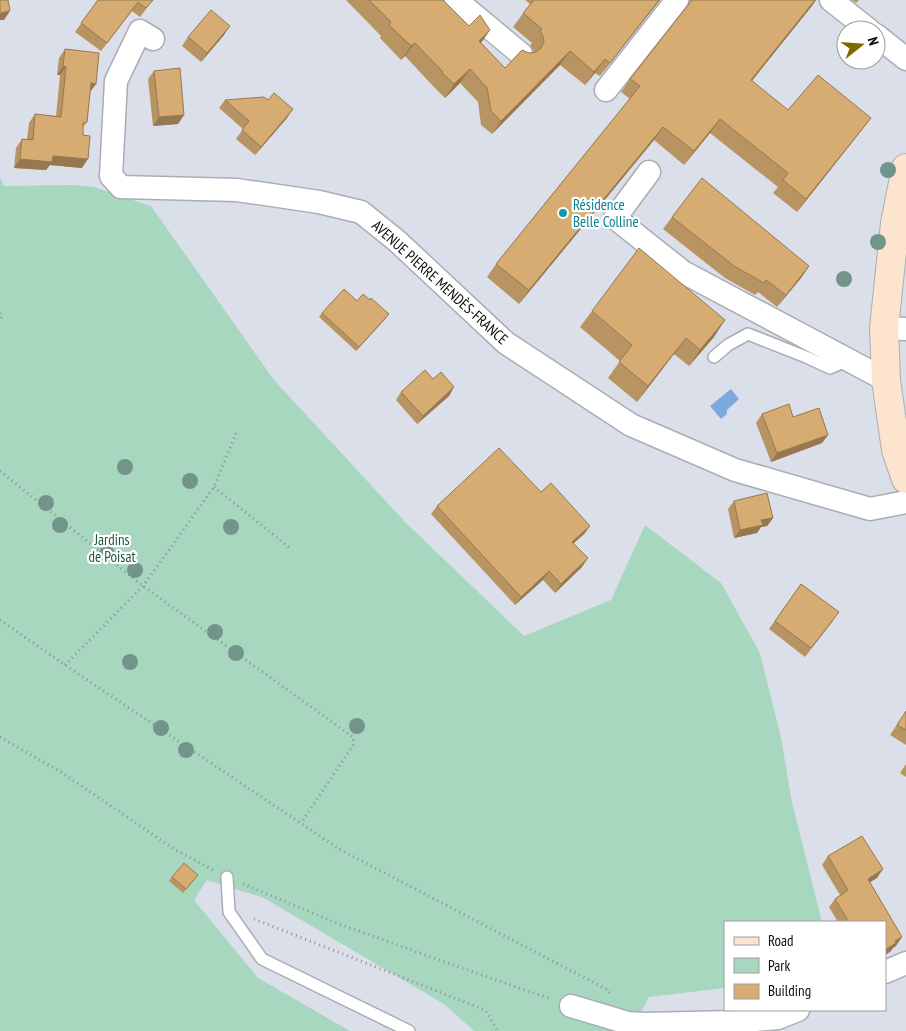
<svg xmlns="http://www.w3.org/2000/svg" width="906" height="1031" viewBox="0 0 906 1031" font-family="'PT Sans Narrow',sans-serif">
	<style>
		.green { fill: #a8d7bf }
		.water { fill: #7ea9dd }
		.lines { fill: none; stroke-linecap: round; stroke-linejoin: round }
		.lane-casing { stroke: #a9adb6; stroke-width: 14 }
		.street-casing { stroke: #a9adb6; stroke-width: 25 }
		.secondary-casing { stroke: #a9adb6; stroke-width: 30 }
		.path { stroke: #8d9097; stroke-width: 3; stroke-dasharray: 1 4; stroke-linecap: butt }
		.lane { stroke: #fff; stroke-width: 11 }
		.street { stroke: #fff; stroke-width: 22 }
		.secondary { stroke: #fce4ce; stroke-width: 28 }
		.tree { fill: #73948b }
		.wall { fill: #b99463 }
		.shaded-wall { fill: #967850 }
		.building { fill: #d7ac73; stroke: #967850 }
		.culture-dot { fill: #0f9aa8; stroke: #fff; stroke-width: 2 }
		.labels { text-anchor: middle; dominant-baseline: central; stroke-width: 4.5; stroke-linejoin: round; paint-order: stroke }
		.culture-label { font-size: 15px; fill: #0d838f; stroke: #fff; text-anchor: start }
		.street-label { font-size: 15px; fill: #0b0c0f; stroke: #fff }
		.park-label { font-size: 15px; fill: #1e563e; stroke: #fff }
	</style>
	<rect width="100%" height="100%" fill="#dbdfe9"/>
	<!-- green -->
	<polygon class="green" points="0,177 4,186 72,185 94,187 151,206 274,380 406,523 524,636 611,600 645,525 721,583 760,653 781,738 792,802 822,922 725,922 725,988 649,997 631,1031 474,1031 444,1004 264,898 207,880 194,900 258,978 350,1031 0,1031"/>
	<!-- water -->
	<polygon class="water" points="731,389 739,399 727,410 727,414 721,419 710,406"/>
	<g class="lines">
		<!-- lane casing -->
		<g class="lane-casing">
			<g id="lane">
				<polyline points="714,357 728,345 748,334 806,357 830,368 848,360"/>
				<polyline points="227,877 229,912 262,959 409,1031"/>
			</g>
		</g>
		<!-- street casing -->
		<g class="street-casing">
			<g id="street">
				<polyline points="456,0 521,54"/>
				<polyline points="831,0 869,30"/>
				<polyline points="876,35 906,59"/>
				<polyline points="153,39 140,31 116,81 111,176 121,187 237,190 319,202 361,212 397,241 506,343 631,425 735,470 870,509 906,502"/>
				<polyline points="606,90 677,0"/>
				<polyline points="649,172 615,218 683,272 886,380"/>
				<polyline points="884,328 906,329"/>
				<polyline points="885,972 906,963"/>
				<polyline points="571,1006 628,1023 645,1024 733,1022 778,1018 798,1010"/>
			</g>
		</g>
		<!-- secondary casing -->
		<g class="secondary-casing">
			<polyline id="secondary" points="906,168 895,223 884,328 886,380 896,450 906,479"/>
		</g>
		<!-- path -->
		<g class="path">
			<polyline points="0,313 2,317 0,320"/>
			<polyline points="0,471 143,586 353,737 354,744 301,823"/>
			<polyline points="214,487 290,548"/>
			<polyline points="0,620 65,665 339,849 606,989 611,994"/>
			<polyline points="65,665 143,586 214,487 237,431"/>
			<polyline points="0,737 61,772 174,849 213,870"/>
			<polyline points="243,884 334,922 453,965 551,999"/>
			<polyline points="254,919 485,1010 498,1031"/>
		</g>
		<!-- lane -->
		<use href="#lane" class="lane"/>
		<!-- street -->
		<use href="#street" class="street"/>
		<!-- secondary -->
		<use href="#secondary" class="secondary"/>
	</g>
	<!-- trees -->
	<g class="tree">
		<circle cx="888" cy="170" r="8"/>
		<circle cx="878" cy="242" r="8"/>
		<circle cx="844" cy="279" r="8"/>
		<circle cx="125" cy="467" r="8"/>
		<circle cx="190" cy="481" r="8"/>
		<circle cx="46" cy="503" r="8"/>
		<circle cx="60" cy="525" r="8"/>
		<circle cx="231" cy="527" r="8"/>
		<circle cx="107" cy="554" r="8"/>
		<circle cx="135" cy="570" r="8"/>
		<circle cx="215" cy="632" r="8"/>
		<circle cx="236" cy="653" r="8"/>
		<circle cx="130" cy="662" r="8"/>
		<circle cx="357" cy="726" r="8"/>
		<circle cx="161" cy="728" r="8"/>
		<circle cx="186" cy="750" r="8"/>
	</g>
	<!-- wall -->
	<g class="wall">
		<polygon points="98,0 153,0 140,17 132,11 101,51 75,32"/>
		<polygon points="346,0 443,0 469,26 490,30 481,43 505,68 529,53 534,53 533,50 530,45 532,43 513,27 530,4 525,0 660,0 600,76 595,73 585,85 560,65 492,134 481,125 478,102 460,83 445,98 433,86 405,56 401,60 380,38 381,36"/>
		<polygon points="690,0 816,0 752,81 788,110 871,118 861,131 797,212 773,193 778,187 710,133 684,165 654,140 519,304 487,277 496,264 630,99 621,92 630,79 689,5"/>
		<polygon points="852,0 859,0 856,3"/>
		<polygon points="224,35 201,62 182,46 188,37"/>
		<polygon points="65,49 96,84 90,91 87,122 83,127 82,168 50,165 46,170 14,168 16,148 22,139 27,139 29,123 35,114 56,116 60,75 57,75 59,58"/>
		<polygon points="154,71 184,115 178,124 153,126 148,79"/>
		<polygon points="225,100 287,118 255,155 236,139 243,129 219,108"/>
		<polygon points="672,217 809,266 801,278 777,307 758,292 755,295 725,278 663,229"/>
		<polygon points="370,300 386,318 356,351 319,317 322,313 357,301"/>
		<polygon points="592,311 714,337 689,366 674,354 637,402 608,378 620,361 580,327"/>
		<polygon points="433,379 454,387 449,396 417,424 396,400 401,392"/>
		<polygon points="762,414 793,417 828,435 822,443 771,462 756,423"/>
		<polygon points="541,492 590,526 584,534 574,543 582,567 555,593 543,580 515,605 431,514 437,506"/>
		<polygon points="734,501 773,518 767,526 761,527 757,533 734,538 728,509"/>
		<polygon points="801,584 833,621 805,657 769,629"/>
		<polygon points="906,711 906,745 890,735"/>
		<polygon points="906,764 906,777 900,773"/>
		<polygon points="828,856 877,878 870,882 896,946 893,948 890,952 885,922 838,922 829,907 835,899 840,895 822,865"/>
		<polygon points="198,875 183,893 169,881 172,877"/>
	</g>
	<!-- shaded-wall -->
	<g class="shaded-wall">
		<polygon points="659,0 660,0 600,76 610,63"/>
		<polygon points="815,0 816,0 812,6 741,94 751,80"/>
		<polygon points="10,11 4,20 0,20 0,13"/>
		<polygon points="230,26 224,35 201,62 207,53"/>
		<polygon points="490,30 480,44 479,41"/>
		<polygon points="415,43 405,56 401,60 411,46"/>
		<polygon points="570,51 560,65 492,134 501,121"/>
		<polygon points="605,59 595,73 585,85 594,72"/>
		<polygon points="63,66 66,67 60,75 57,75"/>
		<polygon points="470,69 460,83 445,98 454,84"/>
		<polygon points="91,83 96,84 90,92"/>
		<polygon points="293,109 287,118 255,155 261,147"/>
		<polygon points="184,115 178,124 153,126 159,117"/>
		<polygon points="871,118 861,131 797,212 806,199"/>
		<polygon points="720,119 710,133 684,165 694,151"/>
		<polygon points="663,127 654,140 519,304 529,290"/>
		<polygon points="53,156 88,159 82,168 50,165 46,170 14,168 20,159"/>
		<polygon points="809,266 801,278 777,307 786,295"/>
		<polygon points="389,314 386,318 356,351 359,347"/>
		<polygon points="725,320 714,337 689,366 700,350"/>
		<polygon points="686,338 674,354 637,402 648,386"/>
		<polygon points="454,387 449,396 417,424 423,416"/>
		<polygon points="828,435 822,443 771,462 777,453"/>
		<polygon points="773,518 767,526 761,527 757,533 734,538 740,530 761,520"/>
		<polygon points="590,526 584,534 566,550 572,542"/>
		<polygon points="588,558 582,567 555,593 561,584"/>
		<polygon points="549,571 543,580 515,605 521,597"/>
		<polygon points="883,869 877,878 862,887 868,879"/>
		<polygon points="902,937 896,946 893,948 890,952 885,955 885,950 895,941"/>
	</g>
	<!-- building -->
	<g class="building">
		<polygon points="0,0 8,0 10,11 0,13"/>
		<polygon points="98,0 153,0 146,8 138,2 107,43 81,23"/>
		<polygon points="369,0 443,0 469,26 480,15 490,30 479,41 505,68 522,50 529,53 536,52 541,48 544,42 543,36 540,31 542,29 523,13 534,0 659,0 610,63 605,59 594,72 570,51 501,121 491,111 487,88 470,69 454,84 442,73 443,72 415,43 411,46 389,25 391,22"/>
		<polygon points="692,0 815,0 751,80 788,110 818,75 871,118 806,199 783,180 788,173 720,119 694,151 663,127 529,290 496,264 640,86 630,79"/>
		<polygon points="211,10 230,26 207,53 188,37"/>
		<polygon points="65,49 99,53 96,84 91,83 87,122 83,123 83,135 90,136 88,159 53,156 52,162 20,159 22,139 33,140 35,114 61,117 66,67 63,66"/>
		<polygon points="180,68 184,115 159,117 154,71"/>
		<polygon points="274,93 293,109 261,147 242,130 249,121 225,100 264,97 268,100"/>
		<polygon points="702,178 809,266 786,295 766,280 764,283 734,266 672,217"/>
		<polygon points="639,248 725,320 700,350 686,338 648,386 619,362 632,345 592,311"/>
		<polygon points="344,289 357,301 363,294 370,300 371,298 389,314 359,347 322,313"/>
		<polygon points="425,370 433,379 441,372 454,387 423,416 401,392"/>
		<polygon points="789,404 793,417 819,408 828,435 777,453 762,414"/>
		<polygon points="499,448 541,492 551,483 590,526 572,542 588,558 561,584 549,571 521,597 437,506"/>
		<polygon points="767,493 773,518 761,520 763,525 740,530 734,501"/>
		<polygon points="801,584 839,612 811,648 775,621"/>
		<polygon points="906,711 906,730 897,725"/>
		<polygon points="862,836 883,869 868,879 902,937 895,941 896,943 885,950 885,922 849,922 835,899 848,890 828,856"/>
		<polygon points="184,863 198,875 186,889 172,877"/>
	</g>
	<!-- markers -->
	<circle class="culture-dot" cx="563" cy="213" r="5"/>
	<g class="labels">
		<!-- culture labels -->
		<g class="culture-label">
			<text x="573" y="204">Résidence<tspan x="573" dy="17">Belle Colline</tspan></text>
		</g>
		<!-- street labels -->
		<g class="street-label">
			<text transform="translate(440 282) rotate(42)">AVENUE PIERRE MENDÈS-FRANCE</text>
		</g>
		<!-- park labels -->
		<g class="park-label">
			<text x="112" y="539">Jardins<tspan x="112" dy="17">de Poisat</tspan></text>
		</g>
	</g>
	<!-- legend -->
	<rect x="724" y="921" width="162" height="90" fill="#ffffff" stroke="#9d9e9f"/>
	<rect x="734" y="937" width="25" height="8" fill="#fce4ce" stroke="#9d9e9f"/>
	<text x="768" y="946" font-size="15" fill="#0b0c0f">Road</text>
	<rect x="734" y="958" width="25" height="15" fill="#a8d7bf" stroke="#9d9e9f"/>
	<text x="768" y="971" font-size="15" fill="#0b0c0f">Park</text>
	<rect x="734" y="984" width="25" height="15" fill="#d7ac73" stroke="#9d9e9f"/>
	<text x="768" y="996" font-size="15" fill="#0b0c0f">Building</text>
	<!-- north arrow -->
	<g transform="translate(861 45) rotate(73)"><circle r="24" fill="#ffffff" stroke="#9d9e9f"/>
	<path d="M0-4L9 19L0 12L-9 19Z" fill="#806800"/>
	<text y="-8" font-size="14" font-weight="bold" text-anchor="middle" fill="#0b0c0f">N</text>
	</g>
</svg>
